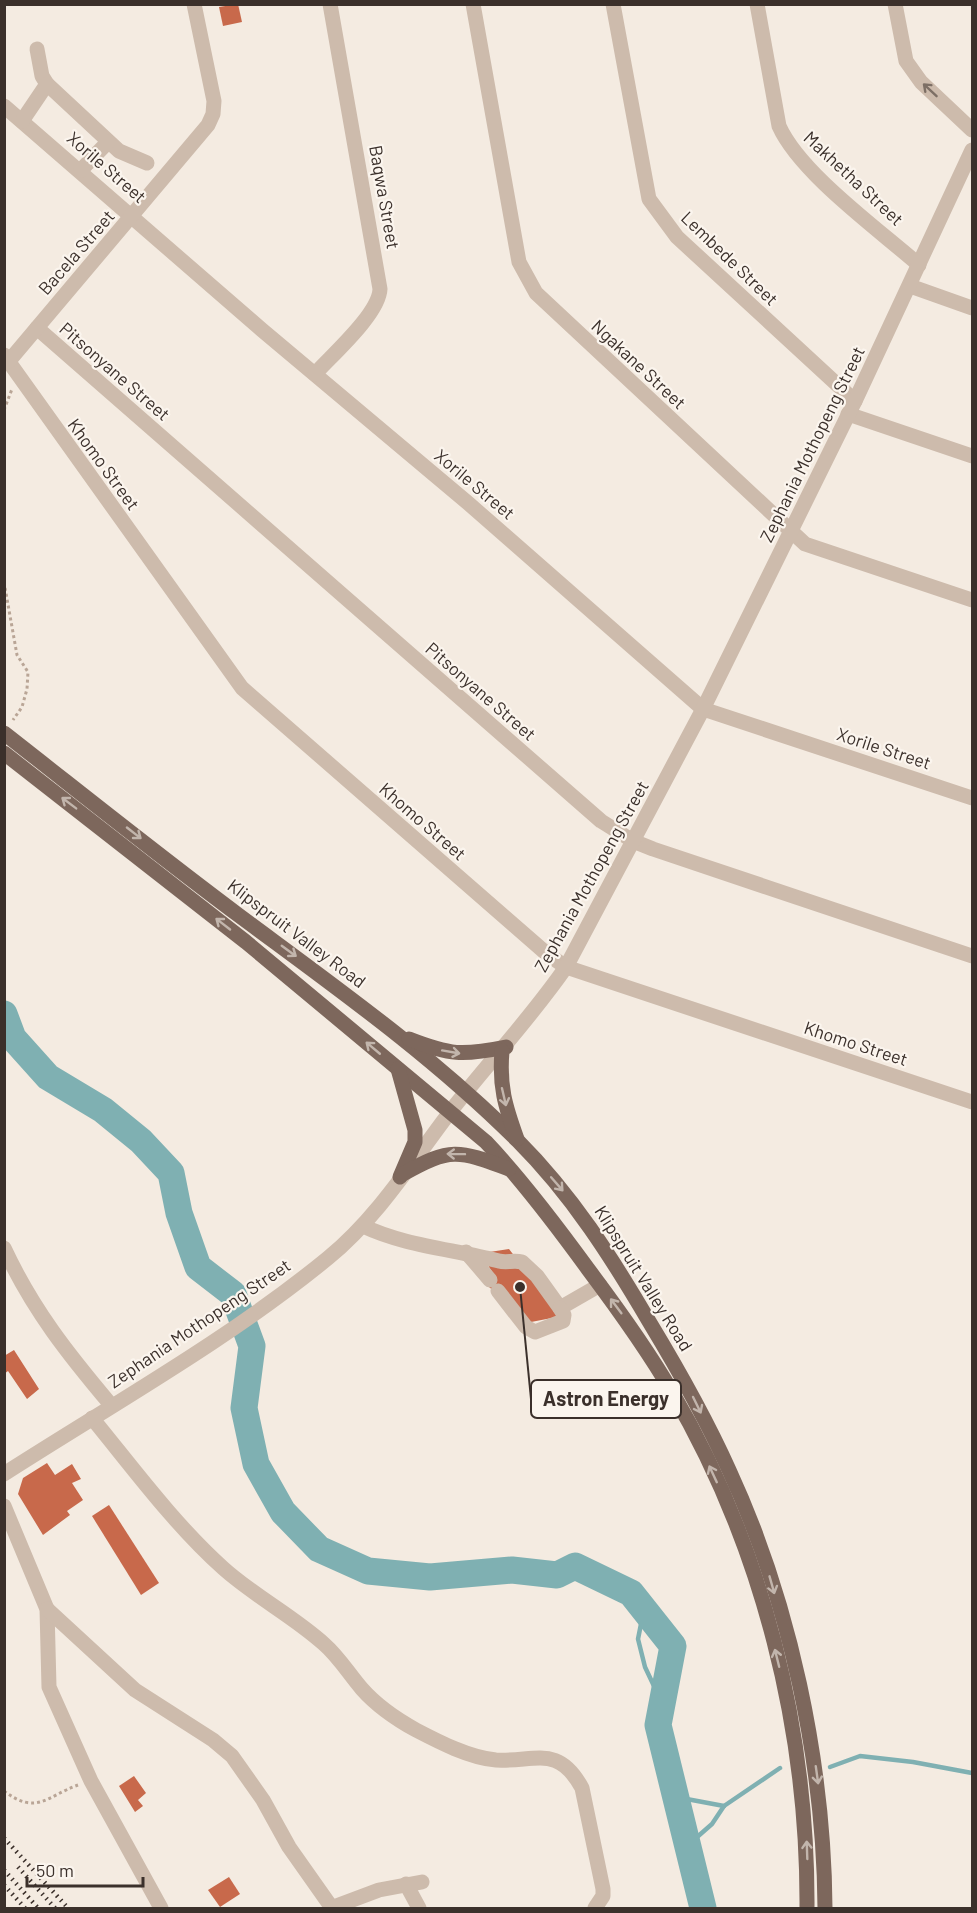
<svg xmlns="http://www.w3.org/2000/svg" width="977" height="1913" viewBox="0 0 977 1913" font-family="Barlow,sans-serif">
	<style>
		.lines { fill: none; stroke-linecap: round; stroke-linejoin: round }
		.stream { stroke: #7fb0b2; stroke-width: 4.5 }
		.river { stroke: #7fb0b2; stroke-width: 27 }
		.building { fill: #c8694b }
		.path { stroke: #b9a596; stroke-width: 3; stroke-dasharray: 3 3; stroke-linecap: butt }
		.minor { stroke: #cdbbac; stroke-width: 15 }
		.major { stroke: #7d675c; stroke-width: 15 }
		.rail { stroke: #3b302b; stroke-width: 4.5; stroke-dasharray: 1.5 4.5; stroke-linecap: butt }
		.oneway { stroke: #7d6f65 }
		.oneway2 { stroke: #c2b5ac }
		.labels { text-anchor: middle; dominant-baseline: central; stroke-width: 4.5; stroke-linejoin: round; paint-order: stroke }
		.street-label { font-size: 18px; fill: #3b302b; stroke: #fbf5ee }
		.leader { fill: none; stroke: #3b302b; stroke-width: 2 }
		.callout-dot { fill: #3b302b; stroke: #fbf5ee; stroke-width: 2 }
		.callout { fill: #fbf5ee; stroke: #3b302b; stroke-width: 2 }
		.callout-label { font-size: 20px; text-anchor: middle; font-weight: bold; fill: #3b302b }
	</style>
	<rect width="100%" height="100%" fill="#f4ebe1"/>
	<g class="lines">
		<!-- stream -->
		<g class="stream">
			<polyline points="644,1609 638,1639 645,1667 662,1703"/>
			<polyline points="830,1767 860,1756 913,1762 972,1773"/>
			<polyline points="676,1797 724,1806"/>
			<polyline points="688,1845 712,1824 724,1806 780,1768"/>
		</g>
		<!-- river -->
		<polyline class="river" points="4,1014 13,1038 48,1077 103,1110 141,1141 171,1173 179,1213 198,1267 233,1294 252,1346 244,1408 256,1464 283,1512 319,1549 368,1571 430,1577 512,1570 557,1575 575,1566 631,1593 673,1646 658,1725 703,1908"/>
	</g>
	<!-- building -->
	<g class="building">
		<polygon points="238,4 242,22 223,26 219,7"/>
		<polygon points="509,1249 556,1310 557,1317 531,1322 483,1282 497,1279 485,1261 483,1253"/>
		<polygon points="14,1350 39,1389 27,1399 8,1371 4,1374 4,1356"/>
		<polygon points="47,1463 55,1475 72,1464 81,1479 72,1483 83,1500 67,1511 70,1515 43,1535 18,1494 23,1478"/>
		<polygon points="109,1505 159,1583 141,1595 92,1516"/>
		<polygon points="134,1776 146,1793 138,1800 143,1806 135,1812 119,1786"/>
		<polygon points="229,1877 240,1894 220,1907 208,1890"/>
	</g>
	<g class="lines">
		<!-- path -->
		<g class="path">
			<polyline points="4,410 12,389"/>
			<polyline points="4,582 17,655 28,672 27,689 22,707 13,720"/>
			<path d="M4,1791C37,1816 47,1796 78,1785"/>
		</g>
		<!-- minor -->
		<g class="minor">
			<polyline points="473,4 519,262 536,293 805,544 972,600"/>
			<polyline points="613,4 649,199 677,237 855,401"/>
			<path d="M757,4L779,126C800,173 878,229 919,265"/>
			<polyline points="895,4 906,61 921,82 972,130"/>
			<polyline points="37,49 42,76 47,84 119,151 147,163"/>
			<polyline points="4,106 262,330 468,503 703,709 972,798"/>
			<polyline points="22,121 47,84"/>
			<polyline points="81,170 108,142"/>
			<polyline points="910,286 972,308"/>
			<polyline points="37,328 601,821 633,841 653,849 972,956"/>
			<polyline points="4,355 242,688 547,954 566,967 972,1102"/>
			<polyline points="9,361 208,125 213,114 214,101 194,4"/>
			<path d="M315,374C332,355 379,314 380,289L330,4"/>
			<polyline points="848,414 972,456"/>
			<path d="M363,1226C405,1246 453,1249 499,1261C506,1263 514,1260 522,1262L537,1276L560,1308L600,1285"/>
			<path d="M4,1248C33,1310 68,1354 111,1405"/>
			<polyline points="466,1252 490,1280"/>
			<polyline points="498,1291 526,1327 535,1332 563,1321 564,1315 560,1308"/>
			<path d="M92,1418C133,1468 174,1524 223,1568C254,1596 293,1616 324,1644C339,1657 349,1674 362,1689C377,1706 396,1719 416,1730C439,1742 470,1758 496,1760C536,1762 558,1744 582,1788L603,1889V1896L595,1908"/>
			<path d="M4,1474C113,1404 228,1340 328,1258C377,1218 412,1162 450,1112C488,1063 530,1019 566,967L703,709L855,401L972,150"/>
			<polyline points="4,1506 47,1609 49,1687 91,1781 161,1908"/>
			<polyline points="47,1609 135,1690 213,1740 232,1756 263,1800 289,1847 332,1908"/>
			<polyline points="406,1884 419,1908"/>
			<polyline points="331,1908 379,1890 422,1882"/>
		</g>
		<!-- major -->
		<g class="major">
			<path d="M4,733C82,794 158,855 237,914C334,986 432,1055 518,1141C572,1195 612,1258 650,1323C679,1371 706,1419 729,1470C790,1602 824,1763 825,1908"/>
			<path d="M4,753L246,942L486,1142C523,1181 556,1225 588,1269C618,1309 647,1349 672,1392C763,1547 808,1730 807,1908"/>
			<path d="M409,1039C450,1055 462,1056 506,1047"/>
			<path d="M502,1051C499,1086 505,1106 517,1139"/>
			<polyline points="398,1069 415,1130 415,1142 400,1177"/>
			<path d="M403,1174C451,1147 458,1150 509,1169"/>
		</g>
		<!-- rail -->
		<g class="rail">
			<polyline points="4,1838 68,1908"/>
			<polyline points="18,1867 55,1908"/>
			<polyline points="4,1870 38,1908"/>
			<polyline points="4,1885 25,1908"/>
		</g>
	</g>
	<!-- one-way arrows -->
	<defs><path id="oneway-shaft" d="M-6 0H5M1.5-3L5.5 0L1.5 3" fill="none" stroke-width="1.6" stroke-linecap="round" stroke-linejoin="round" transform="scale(1.5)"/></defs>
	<use class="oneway" href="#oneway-shaft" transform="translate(930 90) rotate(-137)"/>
	<g class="oneway2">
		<use href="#oneway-shaft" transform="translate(69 803) rotate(-143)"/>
		<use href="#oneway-shaft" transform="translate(134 833) rotate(38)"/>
		<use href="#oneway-shaft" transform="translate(223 924) rotate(-142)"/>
		<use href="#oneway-shaft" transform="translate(289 951) rotate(36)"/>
		<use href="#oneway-shaft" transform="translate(373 1048) rotate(-140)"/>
		<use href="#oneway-shaft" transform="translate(451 1052) rotate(10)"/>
		<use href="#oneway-shaft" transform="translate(504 1097) rotate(77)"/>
		<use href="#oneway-shaft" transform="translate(456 1154) rotate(-179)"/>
		<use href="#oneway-shaft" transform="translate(557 1184) rotate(49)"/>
		<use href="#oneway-shaft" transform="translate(616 1306) rotate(-127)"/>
		<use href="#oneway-shaft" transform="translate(697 1405) rotate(64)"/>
		<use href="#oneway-shaft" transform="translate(713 1474) rotate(-115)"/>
		<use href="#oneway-shaft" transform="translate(772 1585) rotate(74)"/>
		<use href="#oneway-shaft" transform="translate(777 1658) rotate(-104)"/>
		<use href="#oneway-shaft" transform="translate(817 1775) rotate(82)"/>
		<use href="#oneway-shaft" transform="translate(807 1850) rotate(-92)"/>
	</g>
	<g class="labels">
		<!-- street labels -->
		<g class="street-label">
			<text transform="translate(107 167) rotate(41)">Xorile Street</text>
			<text transform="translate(854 178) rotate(43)">Makhetha Street</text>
			<text transform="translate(385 197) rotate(80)">Baqwa Street</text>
			<text transform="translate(76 252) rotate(-49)">Bacela Street</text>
			<text transform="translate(730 258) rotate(44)">Lembede Street</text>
			<text transform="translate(639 364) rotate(43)">Ngakane Street</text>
			<text transform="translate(115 371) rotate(41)">Pitsonyane Street</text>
			<text transform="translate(812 444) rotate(-64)">Zephania Mothopeng Street</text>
			<text transform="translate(104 464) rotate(54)">Khomo Street</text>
			<text transform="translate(475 484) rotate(40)">Xorile Street</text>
			<text transform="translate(481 691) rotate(41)">Pitsonyane Street</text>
			<text transform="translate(884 748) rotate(18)">Xorile Street</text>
			<text transform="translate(423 821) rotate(41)">Khomo Street</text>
			<text transform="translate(591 876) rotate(-61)">Zephania Mothopeng Street</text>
			<text transform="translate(297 933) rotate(37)">Klipspruit Valley Road</text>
			<text transform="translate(856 1043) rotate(18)">Khomo Street</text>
			<text transform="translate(644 1278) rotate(58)">Klipspruit Valley Road</text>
			<text transform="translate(199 1323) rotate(-34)">Zephania Mothopeng Street</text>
		</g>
	</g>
	<!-- callouts -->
	<path class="leader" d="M520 1287L531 1399"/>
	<circle class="callout-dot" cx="520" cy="1287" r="6"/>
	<rect class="callout" x="531" y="1380" width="150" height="38" rx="6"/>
	<g class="callout-label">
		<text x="606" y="1406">Astron Energy</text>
	</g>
	<!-- border -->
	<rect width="977" height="1913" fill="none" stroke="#3b302b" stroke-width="12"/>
	<!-- scale -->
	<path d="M27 1877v9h116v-9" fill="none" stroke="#3b302b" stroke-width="3"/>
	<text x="36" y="1877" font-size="18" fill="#3b302b" stroke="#fbf5ee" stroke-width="4.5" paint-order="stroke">50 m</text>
</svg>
